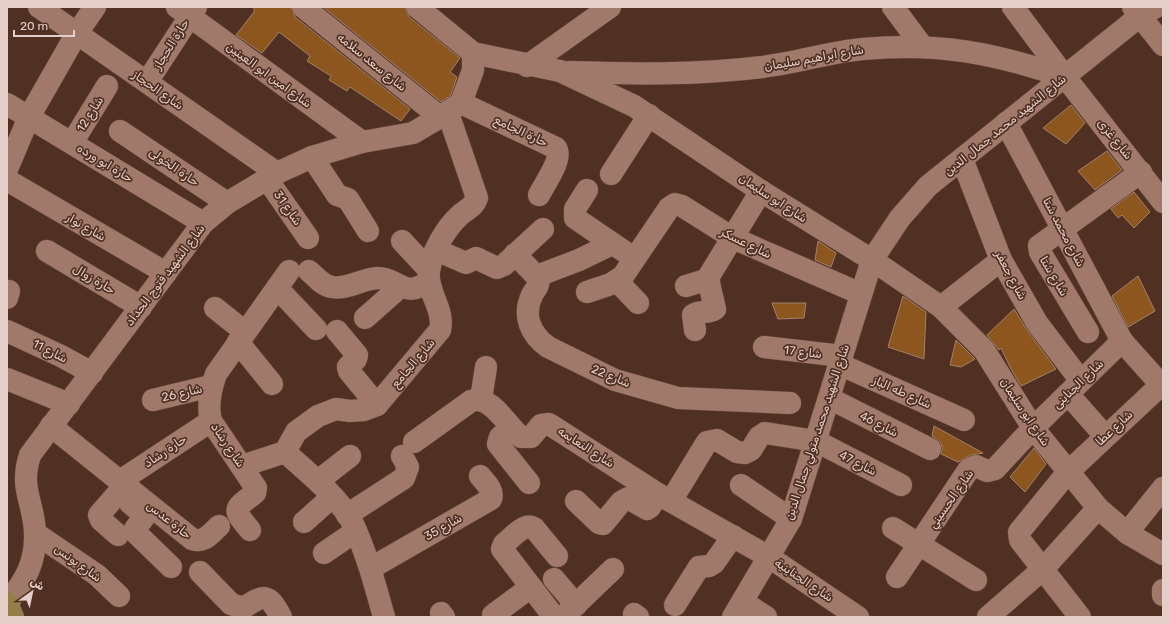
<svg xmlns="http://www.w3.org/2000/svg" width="1170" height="624" viewBox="0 0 1170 624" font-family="Rubik,Cairo,sans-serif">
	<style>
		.building { fill: #8e561f; stroke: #a18268 }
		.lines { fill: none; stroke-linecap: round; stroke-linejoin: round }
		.minor-casing { stroke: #6a4e43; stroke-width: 23 }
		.major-casing { stroke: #6a4e43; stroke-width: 23 }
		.minor { stroke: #a0796b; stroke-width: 22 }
		.major { stroke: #957e47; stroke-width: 22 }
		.labels { text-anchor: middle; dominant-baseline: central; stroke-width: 3.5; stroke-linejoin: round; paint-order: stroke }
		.street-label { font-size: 12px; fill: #e4cec7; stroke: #503023 }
	</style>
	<rect width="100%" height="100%" fill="#503023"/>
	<!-- building -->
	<g class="building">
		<polygon points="254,7 291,7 295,17 410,109 401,121 350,87 347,91 329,80 331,76 307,61 310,56 279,32 262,53 236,35 254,12"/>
		<polygon points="323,7 405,7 409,17 460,58 450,72 457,77 451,95 441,102"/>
		<polygon points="1071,105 1085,123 1066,144 1043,128"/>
		<polygon points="1107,151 1122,170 1095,190 1078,171"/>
		<polygon points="1134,192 1150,212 1134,228 1122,215 1118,218 1111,209"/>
		<polygon points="818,241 836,253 831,267 815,260"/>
		<polygon points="1138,276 1155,311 1128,327 1112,296"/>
		<polygon points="903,296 926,312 924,359 888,347"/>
		<polygon points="772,303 806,303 804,318 778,319"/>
		<polygon points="1014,309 1027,330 1056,369 1021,386 1010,367 1001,348 999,350 987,335"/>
		<polygon points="956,340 975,359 961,367 950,365"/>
		<polygon points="934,426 983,453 971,455 958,462 941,454 942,448 941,443 932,436"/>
		<polygon points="1034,448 1046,464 1025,492 1010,477"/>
	</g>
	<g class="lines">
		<!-- minor casing -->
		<g class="minor-casing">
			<g id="minor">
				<polyline points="39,7 277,173"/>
				<polyline points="177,7 362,142"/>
				<polyline points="303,7 440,117"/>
				<polyline points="417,7 473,53 560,71 634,106 761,191 872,260 941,307 984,350 1033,428 1098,508 1127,533 1163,554"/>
				<polyline points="893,7 922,46"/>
				<polyline points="1013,7 1065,77 1163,202"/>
				<polyline points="1133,7 1163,45"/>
				<polyline points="527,66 610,7"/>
				<path d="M569,72C634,74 698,75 762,67C796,63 829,52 863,49C938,42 994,53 1065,77"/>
				<polyline points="147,82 196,7"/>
				<path d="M461,103L556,148C563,159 545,183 539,195"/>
				<polyline points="7,104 203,223"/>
				<polyline points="1006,123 1122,341 1163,387"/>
				<polyline points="120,131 227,203"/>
				<polyline points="72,143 107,86"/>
				<polyline points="312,157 337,195 348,199 368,231"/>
				<polyline points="962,159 1001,260 1037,323 1081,381"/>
				<polyline points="7,169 29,117 77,33 95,7"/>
				<polyline points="611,174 649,115"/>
				<polyline points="267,179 308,238"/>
				<polyline points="7,180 166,273"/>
				<polyline points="587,190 575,209 575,218 634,258"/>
				<polyline points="402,241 429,270"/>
				<polyline points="436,250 466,263 476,258 497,268 504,265 543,229"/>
				<polyline points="47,251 141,307"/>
				<path d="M515,254L538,278C540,286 535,289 532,295C522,316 531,335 548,347L615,380L678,398L790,403"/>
				<path d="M309,271C316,277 323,286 332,287C346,290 362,279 377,278C400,278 404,300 429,281"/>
				<polyline points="537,276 579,260 612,244"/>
				<polyline points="617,281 638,303"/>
				<polyline points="686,286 709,279"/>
				<polyline points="277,288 316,329"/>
				<polyline points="587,292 611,284 623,276 669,208 675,204 682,206 733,238 861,294"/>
				<polyline points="7,298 9,291"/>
				<polyline points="941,307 1001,260"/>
				<polyline points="215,308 245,332"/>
				<polyline points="365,318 400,287"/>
				<path d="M695,330L693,315C699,310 709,314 715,309L709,283V276L761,191"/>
				<polyline points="7,331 61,356 92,373"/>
				<polyline points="337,331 357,355 356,359 348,367 349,371 377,405"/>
				<polyline points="1088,332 1040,252 1039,246 1141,172"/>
				<polyline points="238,342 272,384"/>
				<polyline points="764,347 842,356"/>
				<polyline points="839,364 964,420"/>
				<polyline points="7,379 69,404"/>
				<polyline points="1068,394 1105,436"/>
				<polyline points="829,398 930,449"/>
				<polyline points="481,399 486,367"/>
				<polyline points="153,400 211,386"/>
				<path d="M51,426L192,539C204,544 211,533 219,526"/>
				<polyline points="512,428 500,437 498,444 529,483"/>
				<path d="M414,442L471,401C491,394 507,426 521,437H531L541,425L549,424L658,494L769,557L858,617"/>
				<path d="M285,452C306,471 340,498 353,524C367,554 375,585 384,617"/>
				<path d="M242,466L285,452L296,432L318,416L336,409L350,411L364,410L377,405L440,330C445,309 426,292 429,271C432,251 446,228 460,215C467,209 474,207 477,198L448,113"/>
				<polyline points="120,481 211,421"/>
				<polyline points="318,481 350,456"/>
				<polyline points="741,485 791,519"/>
				<polyline points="131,497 130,503 145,516 135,529 135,532 171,567"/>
				<polyline points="576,501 599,523 603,524 621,502 628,498 647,509 650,507 658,494"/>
				<polyline points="671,501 707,442 717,440 737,452 745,453 751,450 759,437 765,433 816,441 901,485"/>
				<polyline points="347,515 404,478 408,467 402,456"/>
				<polyline points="304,522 332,497"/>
				<polyline points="893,528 976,580"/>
				<path d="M250,530C232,508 233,510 255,493L256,488L211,421C207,406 211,388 216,374L289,271"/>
				<polyline points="35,533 97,575 119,596"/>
				<polyline points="1127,533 1163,488"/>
				<polyline points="118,535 101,520 99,515 125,485"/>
				<polyline points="324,553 356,531"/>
				<path d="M371,568L491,499C494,490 486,483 480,476"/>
				<path d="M200,572L231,604L243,608C265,594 268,593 281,617"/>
				<polyline points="897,577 969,469 976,466 987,471 995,469 1033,428 1122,341"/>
				<polyline points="554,579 576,605"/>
				<polyline points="1163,590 1163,595"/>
				<polyline points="743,602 766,617"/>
				<path d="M7,603C25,581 36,563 35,533C34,502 19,489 30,455L203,223L227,203L277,173L312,157L362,142L413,133L440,117L461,103L473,70V53"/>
				<polyline points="675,605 699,567 709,566 714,563 733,536"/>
				<polyline points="441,613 444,617"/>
				<polyline points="634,614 638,617"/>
				<polyline points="493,615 531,587"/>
				<path d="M554,617L502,549L504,544C512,538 524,522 534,528L557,556"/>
				<polyline points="563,617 613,569"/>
				<polyline points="733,617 791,519 872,260 900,218 928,186 1140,16 1156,7"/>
				<polyline points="988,617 1043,569 1098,508"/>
				<polyline points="1080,617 1020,540 1019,532 1068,472 1161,385"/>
			</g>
		</g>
		<!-- major casing -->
		<g class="major-casing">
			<polyline id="major" points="7,603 13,617"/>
		</g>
		<!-- minor -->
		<use href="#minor" class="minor"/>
		<!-- major -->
		<use href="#major" class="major"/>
	</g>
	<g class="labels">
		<!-- street labels -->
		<g class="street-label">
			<text transform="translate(171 44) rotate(-58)">حارة الحجاز</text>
			<text transform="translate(814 58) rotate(-10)">شارع ابراهيم سليمان</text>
			<text transform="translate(372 62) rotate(39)">شارع سعد سلامه</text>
			<text transform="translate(269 75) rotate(36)">شارع امين ابو العينين</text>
			<text transform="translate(158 90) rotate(35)">شارع الحجاز</text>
			<text transform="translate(90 114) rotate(-58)">شارع 12</text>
			<text transform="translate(1005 125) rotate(-39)">شارع الشهيد محمد جمال الدين</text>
			<text transform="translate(521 131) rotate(25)">حارة الجامع</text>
			<text transform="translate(1115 139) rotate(51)">شارع غزى</text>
			<text transform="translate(105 163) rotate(31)">حارة ابو ورده</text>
			<text transform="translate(174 167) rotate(34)">حارة الخولى</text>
			<text transform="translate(773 198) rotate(33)">شارع ابو سليمان</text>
			<text transform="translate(288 208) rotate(55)">شارع 31</text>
			<text transform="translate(86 227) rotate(30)">شارع نوار</text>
			<text transform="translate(1064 232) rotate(62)">شارع محمد شتا</text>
			<text transform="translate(746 243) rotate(26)">شارع عسكر</text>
			<text transform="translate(165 275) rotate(-53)">شارع الشهيد فتوح الحداد</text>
			<text transform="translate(1011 275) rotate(62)">شارع جعفر</text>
			<text transform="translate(1054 276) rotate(59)">شارع شتا</text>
			<text transform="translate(94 279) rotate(31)">حارة زوال</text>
			<text transform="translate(50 351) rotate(27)">شارع 11</text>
			<text transform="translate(803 352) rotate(7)">شارع 17</text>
			<text transform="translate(413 363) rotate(-50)">شارع الجامع</text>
			<text transform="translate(611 376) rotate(22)">شارع 22</text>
			<text transform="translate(1078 384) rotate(-44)">شارع الجناينى</text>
			<text transform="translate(902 392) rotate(24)">شارع طه الباز</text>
			<text transform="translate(182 393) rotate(-13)">شارع 26</text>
			<text transform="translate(1025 412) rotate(56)">شارع ابو سليمان</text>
			<text transform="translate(879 424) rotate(27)">شارع 46</text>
			<text transform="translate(1114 428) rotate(-43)">شارع عطا</text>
			<text transform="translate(817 432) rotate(-72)">شارع الشهيد محمد متولي جمال الدين</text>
			<text transform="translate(228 445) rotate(56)">شارع رشاد</text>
			<text transform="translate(586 447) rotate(33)">شارع النعايمه</text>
			<text transform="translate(165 451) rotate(-34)">حارة رشاد</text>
			<text transform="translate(858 463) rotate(27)">شارع 47</text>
			<text transform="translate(951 499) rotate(-55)">شارع الحسيني</text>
			<text transform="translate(169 520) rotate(38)">حارة عدس</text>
			<text transform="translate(443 527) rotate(-30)">شارع 35</text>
			<text transform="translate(78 563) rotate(36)">شارع يونس</text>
			<text transform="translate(804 580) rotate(34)">شارع الجناينية</text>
		</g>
	</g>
	<!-- border -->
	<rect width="1170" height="624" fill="none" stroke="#e4cec7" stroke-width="16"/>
	<!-- north arrow -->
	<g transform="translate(32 592) rotate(33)" stroke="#503023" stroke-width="3" paint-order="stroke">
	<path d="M0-3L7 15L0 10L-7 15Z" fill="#e4cec7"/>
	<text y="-6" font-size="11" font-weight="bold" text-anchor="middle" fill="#e4cec7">ش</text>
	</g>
	<!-- scale -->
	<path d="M14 30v6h60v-6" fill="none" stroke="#e4cec7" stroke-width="2"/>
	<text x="20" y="30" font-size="12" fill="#e4cec7" stroke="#503023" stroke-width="3" paint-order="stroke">20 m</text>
</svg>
